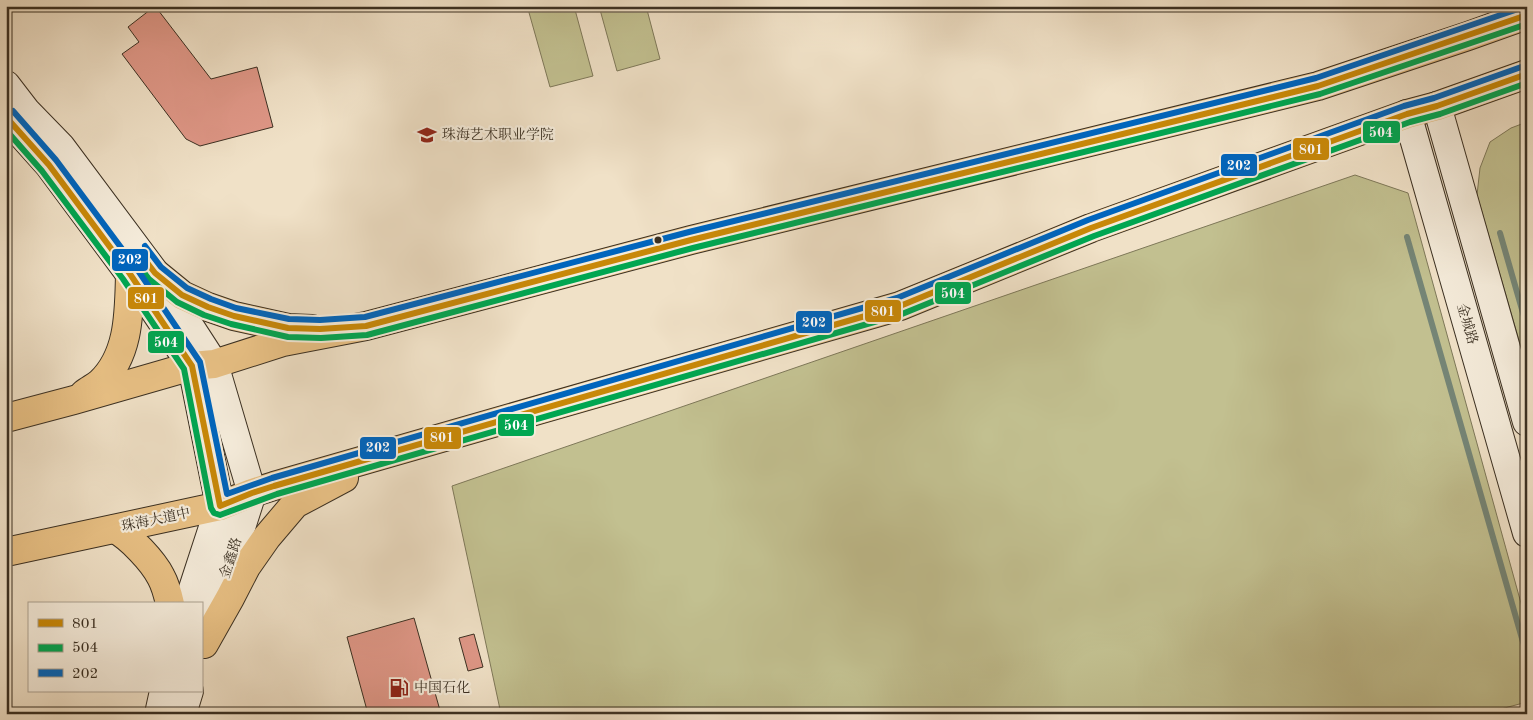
<svg xmlns="http://www.w3.org/2000/svg" width="1533" height="720" viewBox="0 0 1533 720" font-family="'Old Standard TT','Noto Serif SC',serif">
	<style>
		.green { fill: #c2c090; stroke: #7e7859 }
		.lines { fill: none; stroke-linecap: round; stroke-linejoin: round }
		.stream { stroke: #758576; stroke-width: 6 }
		.building { fill: #df9787; stroke: #3b3022 }
		.secondary-casing { stroke: #3b3022; stroke-width: 30 }
		.highway-casing { stroke: #3b3022; stroke-width: 30 }
		.secondary { stroke: #f5ecdb; stroke-width: 28 }
		.highway { stroke: #e8c084; stroke-width: 28 }
		.bus-1-casing { stroke: #f5ecdb; stroke-width: 10 }
		.bus-2-casing { stroke: #f5ecdb; stroke-width: 10 }
		.bus-3-casing { stroke: #f5ecdb; stroke-width: 10 }
		.bus-1 { stroke: #c88808; stroke-width: 6 }
		.bus-2 { stroke: #00a651; stroke-width: 6 }
		.bus-3 { stroke: #0065bd; stroke-width: 6 }
		.bus-dot { fill: #3b3022; stroke: #f5ecdb; stroke-width: 2 }
		.labels { text-anchor: middle; dominant-baseline: central; stroke-width: 4.5; stroke-linejoin: round; paint-order: stroke }
		.poi-label { font-size: 14px; fill: #3b3022; stroke: #f5ecdb; text-anchor: start }
		.street-label { font-size: 14px; fill: #3b3022; stroke: #f5ecdb }
		.line-badge { stroke: #f5ecdb; stroke-width: 2 }
		.badge-label { font-size: 14px; text-anchor: middle; font-weight: bold; fill: #fff }
	</style>
	<rect width="100%" height="100%" fill="#f0e1c7"/>
	<filter id="stains"><feTurbulence type="fractalNoise" baseFrequency=".004" numOctaves="4"/><feColorMatrix values="0 0 0 0 .2 0 0 0 0 .09 0 0 0 0 .02 0 0 0 .5 -.17"/></filter>
	<radialGradient id="worn" r=".72"><stop offset=".6" stop-color="#630" stop-opacity="0"/><stop offset="1" stop-color="#630" stop-opacity=".3"/></radialGradient>
	<!-- green -->
	<g class="green">
		<polygon points="537,6 574,6 593,76 550,87 528,9"/>
		<polygon points="599,6 646,6 660,59 617,71"/>
		<polygon points="1527,122 1527,368 1477,195 1480,168 1490,142 1511,128"/>
		<polygon points="1355,175 1408,193 1527,625 1527,702 1482,714 501,714 452,486"/>
	</g>
	<g class="lines">
		<!-- stream -->
		<g class="stream">
			<polyline points="1500,233 1527,327"/>
			<polyline points="1407,237 1527,656"/>
		</g>
	</g>
	<!-- building -->
	<g class="building">
		<polygon points="155,6 211,79 257,67 273,127 200,146 186,139 122,54 139,42 128,27"/>
		<polygon points="414,618 441,714 368,714 347,637"/>
		<polygon points="474,634 483,667 468,671 459,638"/>
	</g>
	<g class="lines">
		<!-- secondary casing -->
		<g class="secondary-casing">
			<g id="secondary">
				<polyline points="6,85 26,111 61,147 155,273 214,364 252,493 214,612"/>
				<polyline points="1437,106 1527,422"/>
				<polyline points="1407,114 1527,533"/>
				<polyline points="6,117 49,165 130,274 192,366 220,506 188,604"/>
				<polyline points="159,714 164,691"/>
				<polyline points="182,714 189,691"/>
			</g>
		</g>
		<!-- highway casing -->
		<g class="highway-casing">
			<g id="highway">
				<polyline points="155,273 182,295 208,307 234,316 288,328 312,329"/>
				<path d="M84,394C89,390 95,387 100,383C130,355 129,311 130,274"/>
				<polyline points="6,418 74,400 192,366 214,364 283,342 366,326 691,240 1318,86 1468,36 1527,15"/>
				<path d="M115,529C130,537 153,561 161,577C166,586 168,595 170,604"/>
				<polyline points="6,552 220,506 252,493 274,486 900,306 1091,228 1407,114 1437,106 1527,74"/>
				<polyline points="204,644 230,598 246,567 267,537 295,504 344,478"/>
			</g>
		</g>
		<!-- secondary -->
		<use href="#secondary" class="secondary"/>
		<!-- highway -->
		<use href="#highway" class="highway"/>
		<!-- bus-1 casing -->
		<g class="bus-1-casing">
			<g id="bus-1">
				<polyline points="6,117 49,165 130,274 192,366 220,506 252,493 274,486 900,306 1091,228 1407,114 1437,106 1527,74"/>
				<polyline points="138,251 155,273 182,295 208,307 234,316 288,328 320,329 366,326 691,240 1318,86 1527,15"/>
			</g>
		</g>
		<!-- bus-2 casing -->
		<g class="bus-2-casing">
			<g id="bus-2">
				<polyline points="6,130 42,171 123,279 184,369 211,508 214,513 220,515 277,494 902,314 1094,236 1410,122 1440,114 1527,83"/>
				<polyline points="131,256 149,279 177,302 204,315 231,324 288,337 321,338 367,335 693,248 1320,94 1527,24"/>
			</g>
		</g>
		<!-- bus-3 casing -->
		<g class="bus-3-casing">
			<g id="bus-3">
				<polyline points="13,111 56,160 137,269 200,362 227,494 272,478 897,298 1088,220 1404,106 1434,98 1524,66"/>
				<polyline points="145,246 161,267 187,288 211,299 236,308 289,319 320,320 365,317 689,232 1316,78 1524,7"/>
			</g>
		</g>
		<!-- bus-1 -->
		<use href="#bus-1" class="bus-1"/>
		<!-- bus-2 -->
		<use href="#bus-2" class="bus-2"/>
		<!-- bus-3 -->
		<use href="#bus-3" class="bus-3"/>
	</g>
	<!-- icons -->
	<defs>
		<g id="university-bare" transform="scale(1.5)"><path d="M0-5L7-2L0 1L-7-2ZM-4 1L0 2.5L4 1V4Q0 6-4 4Z" fill="#8f2418" stroke="#f5ecdb" stroke-width="2.5" paint-order="stroke"/></g>
		<g id="fuel-bare" transform="scale(1.5)"><path d="M-5.5-6h7V0h2V4h1.3V-2.5L3-4.5l.8-.8L6-3V5H2.5V1h-1V6h-7ZM-4.2-4.7v3.2H.2V-4.7Z" fill="#8f2418" stroke="#f5ecdb" stroke-width="2.5" paint-order="stroke"/></g>
	</defs>
	<g fill-rule="evenodd">
		<use href="#university-bare" x="427" y="135"/>
		<use href="#fuel-bare" x="399" y="688"/>
	</g>
	<!-- markers -->
	<circle class="bus-dot" cx="658" cy="240" r="4.5"/>
	<g class="labels">
		<!-- poi labels -->
		<g class="poi-label">
			<text x="442" y="135">珠海艺术职业学院</text>
			<text x="414" y="688">中国石化</text>
		</g>
		<!-- street labels -->
		<g class="street-label">
			<text transform="translate(1467 324) rotate(74)">金城路</text>
			<text transform="translate(156 520) rotate(-12)">珠海大道中</text>
			<text transform="translate(231 558) rotate(-72)">金鑫路</text>
		</g>
	</g>
	<g class="line-badge">
		<rect x="1362" y="120" width="39" height="24" rx="5" fill="#00a651"/>
		<rect x="1292" y="137" width="38" height="24" rx="5" fill="#c88808"/>
		<rect x="1220" y="153" width="38" height="24" rx="5" fill="#0065bd"/>
		<rect x="111" y="248" width="38" height="24" rx="5" fill="#0065bd"/>
		<rect x="934" y="281" width="38" height="24" rx="5" fill="#00a651"/>
		<rect x="127" y="286" width="38" height="24" rx="5" fill="#c88808"/>
		<rect x="864" y="299" width="38" height="24" rx="5" fill="#c88808"/>
		<rect x="795" y="310" width="38" height="24" rx="5" fill="#0065bd"/>
		<rect x="147" y="330" width="38" height="24" rx="5" fill="#00a651"/>
		<rect x="497" y="413" width="38" height="24" rx="5" fill="#00a651"/>
		<rect x="423" y="426" width="39" height="24" rx="5" fill="#c88808"/>
		<rect x="359" y="436" width="38" height="24" rx="5" fill="#0065bd"/>
	</g>
	<g class="badge-label">
		<text x="1381" y="137">504</text>
		<text x="1311" y="154">801</text>
		<text x="1239" y="170">202</text>
		<text x="130" y="264">202</text>
		<text x="953" y="298">504</text>
		<text x="146" y="303">801</text>
		<text x="883" y="316">801</text>
		<text x="814" y="327">202</text>
		<text x="166" y="347">504</text>
		<text x="516" y="430">504</text>
		<text x="442" y="442">801</text>
		<text x="378" y="452">202</text>
	</g>
	<!-- margin -->
	<rect width="1533" height="720" fill="none" stroke="#f0e1c7" stroke-width="25"/>
	<rect x="8" y="8" width="1518" height="705" fill="none" stroke="#3b3022" stroke-width="2.5"/>
	<rect x="12" y="12" width="1508" height="695" fill="none" stroke="#3b3022"/>
	<!-- legend -->
	<rect x="28" y="602" width="175" height="90" fill="#f5ecdb" stroke="#aba191"/>
	<rect x="38" y="619" width="25" height="8" fill="#c88808" stroke="#aba191"/>
	<text x="72" y="628" font-size="15" fill="#3b3022">801</text>
	<rect x="38" y="644" width="25" height="8" fill="#00a651" stroke="#aba191"/>
	<text x="72" y="652" font-size="15" fill="#3b3022">504</text>
	<rect x="38" y="669" width="25" height="8" fill="#0065bd" stroke="#aba191"/>
	<text x="72" y="678" font-size="15" fill="#3b3022">202</text>
	<rect width="100%" height="100%" filter="url(#stains)"/>
	<rect width="100%" height="100%" fill="url(#worn)"/>
</svg>
